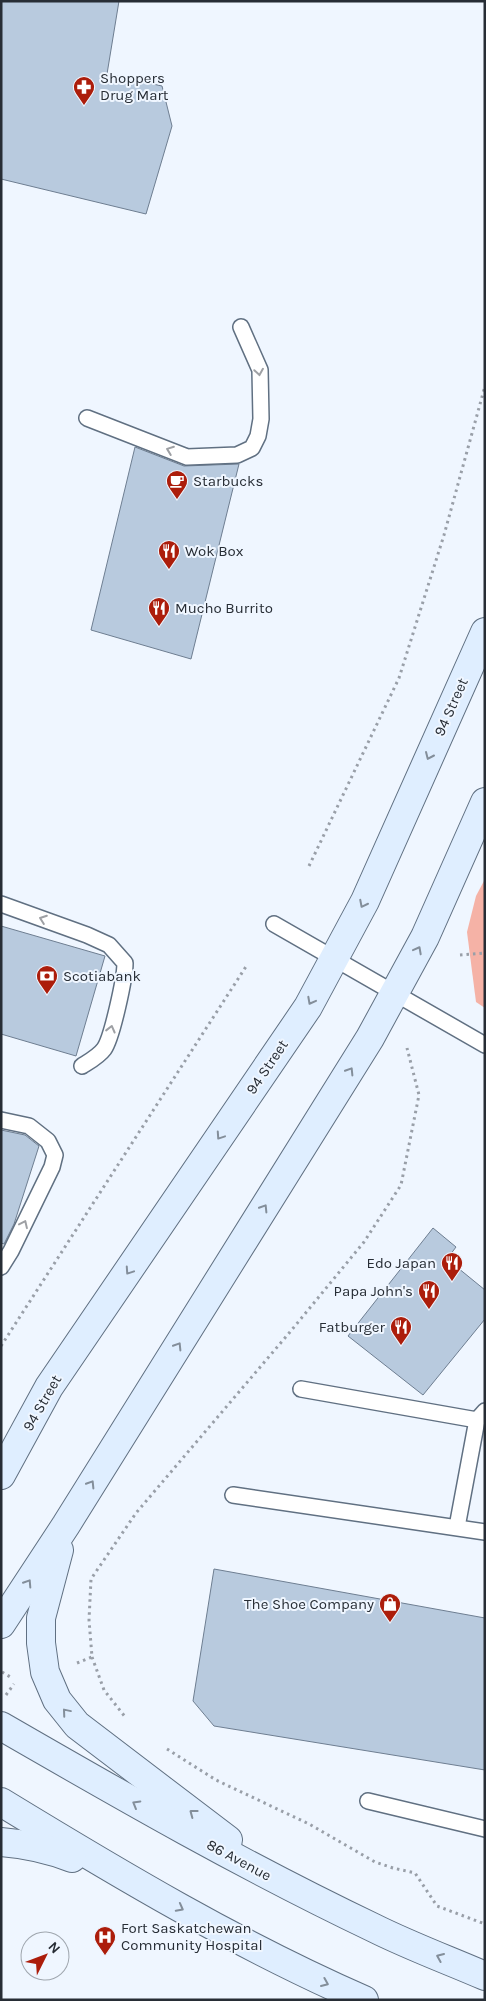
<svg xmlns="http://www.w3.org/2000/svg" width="486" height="2001" viewBox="0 0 486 2001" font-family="Karla,sans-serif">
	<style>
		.green { fill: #f5b2a6 }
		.building { fill: #b8cade; stroke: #6e7e91 }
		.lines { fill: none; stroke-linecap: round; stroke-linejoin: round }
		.lane-casing { stroke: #607082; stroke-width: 18 }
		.secondary-casing { stroke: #607082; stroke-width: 30 }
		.path { stroke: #999fa8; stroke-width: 3; stroke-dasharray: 2.5 4; stroke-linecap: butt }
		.lane { stroke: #fff; stroke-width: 15 }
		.secondary { stroke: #dfeeff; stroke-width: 28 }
		.oneway { stroke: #9ea0a4 }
		.oneway2 { stroke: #838e9a }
		.labels { text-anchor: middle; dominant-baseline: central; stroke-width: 4; stroke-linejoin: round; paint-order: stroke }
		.poi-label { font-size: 15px; fill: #272d35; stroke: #eff6ff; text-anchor: start }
		.street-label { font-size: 15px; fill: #272d35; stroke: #eff6ff }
	</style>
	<rect width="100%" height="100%" fill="#eff6ff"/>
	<!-- green -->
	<polygon class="green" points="485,879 485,1008 476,1002 467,932 476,896"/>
	<!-- building -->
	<g class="building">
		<polygon points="1,1 119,1 107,74 162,86 172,126 146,214 1,179"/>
		<polygon points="135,447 184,466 239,464 191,659 91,630"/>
		<polygon points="1,926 105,956 76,1056 1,1034"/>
		<polygon points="1,1130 25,1135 39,1146 14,1224 4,1244 1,1243"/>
		<polygon points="433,1228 456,1247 447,1259 485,1290 485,1319 423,1395 348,1336"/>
		<polygon points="214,1569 485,1618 485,1770 214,1726 193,1701"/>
	</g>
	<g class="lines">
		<!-- lane casing -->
		<g class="lane-casing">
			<g id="lane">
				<polyline points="87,418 187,457 237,455 252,448 258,436 261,419 260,370 241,327"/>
				<path d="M1,904L87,935L109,945L125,963C125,978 112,1038 104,1049C99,1056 90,1061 82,1066"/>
				<polyline points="274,924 485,1045"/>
				<polyline points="1,1120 29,1126 48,1141 55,1155 52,1167 11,1251 1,1267"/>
				<polyline points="301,1389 477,1420"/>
				<polyline points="233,1495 485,1532"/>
				<polyline points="457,1527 477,1420 485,1411"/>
				<polyline points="368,1801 485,1829"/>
			</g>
		</g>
		<!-- secondary casing -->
		<g class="secondary-casing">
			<g id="secondary">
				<polyline points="1,1475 49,1387 308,1007 365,901 485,632"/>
				<polyline points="59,1550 41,1618 41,1643 45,1672 57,1700 77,1725 228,1840"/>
				<polyline points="1,1624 66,1525 370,1038 425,937 485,802"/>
				<path d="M1,1726C124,1797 246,1867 374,1928C410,1946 448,1960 485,1976"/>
				<path d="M1,1802C119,1874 238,1945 364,2000"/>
				<path d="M1,1842C26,1844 49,1849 72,1858"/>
			</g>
		</g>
		<!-- path -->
		<g class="path">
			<polyline points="309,866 399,678 444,535 485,386"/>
			<polyline points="460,955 485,953"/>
			<polyline points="1,1346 247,965"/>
			<polyline points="92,1657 104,1690 126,1718"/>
			<polyline points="77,1663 92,1657 89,1620 91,1579 136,1513 290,1332 364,1242 401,1185 419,1095 407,1048"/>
			<polyline points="2,1672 12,1678"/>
			<polyline points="6,1695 14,1684"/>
			<polyline points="167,1749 216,1780 309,1824 375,1862 393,1868 415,1873 437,1906 485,1924"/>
		</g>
		<!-- lane -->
		<use href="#lane" class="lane"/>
		<!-- secondary -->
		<use href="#secondary" class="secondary"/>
	</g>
	<!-- one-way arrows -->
	<defs><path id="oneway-chevron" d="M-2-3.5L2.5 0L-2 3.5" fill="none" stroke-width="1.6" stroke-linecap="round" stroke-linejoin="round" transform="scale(1.25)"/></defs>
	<g class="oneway">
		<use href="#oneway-chevron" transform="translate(259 372) rotate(81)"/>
		<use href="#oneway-chevron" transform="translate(170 450) rotate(-159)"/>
		<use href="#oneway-chevron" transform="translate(43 919) rotate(-160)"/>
		<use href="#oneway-chevron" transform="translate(111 1029) rotate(-76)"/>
		<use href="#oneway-chevron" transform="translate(24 1224) rotate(-65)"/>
	</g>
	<g class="oneway2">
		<use href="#oneway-chevron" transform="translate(429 756) rotate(114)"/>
		<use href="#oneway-chevron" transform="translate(363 904) rotate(117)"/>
		<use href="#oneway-chevron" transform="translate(418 950) rotate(-62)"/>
		<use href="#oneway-chevron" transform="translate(311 1001) rotate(118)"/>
		<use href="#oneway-chevron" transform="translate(350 1071) rotate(-58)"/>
		<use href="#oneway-chevron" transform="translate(220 1136) rotate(124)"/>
		<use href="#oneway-chevron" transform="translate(264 1208) rotate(-58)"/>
		<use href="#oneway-chevron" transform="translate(129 1271) rotate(124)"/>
		<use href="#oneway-chevron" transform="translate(178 1346) rotate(-58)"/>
		<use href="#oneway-chevron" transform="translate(91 1484) rotate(-58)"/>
		<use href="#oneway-chevron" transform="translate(28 1583) rotate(-57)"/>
		<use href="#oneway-chevron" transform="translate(66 1712) rotate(-130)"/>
		<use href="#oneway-chevron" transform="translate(136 1804) rotate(-150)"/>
		<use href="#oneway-chevron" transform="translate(193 1813) rotate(-143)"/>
		<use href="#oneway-chevron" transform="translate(180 1908) rotate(28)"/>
		<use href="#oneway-chevron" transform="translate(440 1957) rotate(-157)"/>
		<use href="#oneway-chevron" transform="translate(325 1983) rotate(23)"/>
	</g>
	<!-- icons -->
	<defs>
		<g id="pharmacy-pin" transform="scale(1.125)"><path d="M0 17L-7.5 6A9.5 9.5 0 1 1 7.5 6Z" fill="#ac1d0b" stroke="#eff6ff"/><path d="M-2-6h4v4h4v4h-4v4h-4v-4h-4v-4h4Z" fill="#fff"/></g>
		<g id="cafe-pin" transform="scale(1.125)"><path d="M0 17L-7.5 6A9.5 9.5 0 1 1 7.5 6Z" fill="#ac1d0b" stroke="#eff6ff"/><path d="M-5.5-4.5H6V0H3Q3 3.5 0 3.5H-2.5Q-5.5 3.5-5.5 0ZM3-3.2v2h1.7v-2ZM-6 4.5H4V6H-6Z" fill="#fff"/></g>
		<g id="restaurant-pin" transform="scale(1.125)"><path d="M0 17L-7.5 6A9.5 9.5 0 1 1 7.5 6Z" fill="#ac1d0b" stroke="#eff6ff"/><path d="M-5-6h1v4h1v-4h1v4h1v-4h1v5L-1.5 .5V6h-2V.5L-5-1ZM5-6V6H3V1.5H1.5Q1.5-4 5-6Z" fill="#fff"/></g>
		<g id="bank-pin" transform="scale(1.125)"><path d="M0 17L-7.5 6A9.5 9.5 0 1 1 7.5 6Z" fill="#ac1d0b" stroke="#eff6ff"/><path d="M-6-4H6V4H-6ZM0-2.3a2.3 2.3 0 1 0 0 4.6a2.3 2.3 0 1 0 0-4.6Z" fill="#fff"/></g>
		<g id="shop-pin" transform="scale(1.125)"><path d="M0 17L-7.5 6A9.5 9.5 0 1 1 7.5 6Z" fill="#ac1d0b" stroke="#eff6ff"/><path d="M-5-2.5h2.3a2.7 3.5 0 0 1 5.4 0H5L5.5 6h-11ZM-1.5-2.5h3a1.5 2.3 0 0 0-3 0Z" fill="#fff"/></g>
		<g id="hospital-pin" transform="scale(1.125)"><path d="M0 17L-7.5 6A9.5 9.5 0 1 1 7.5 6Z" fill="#ac1d0b" stroke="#eff6ff"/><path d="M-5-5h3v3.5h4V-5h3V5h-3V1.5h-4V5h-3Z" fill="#fff"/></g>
	</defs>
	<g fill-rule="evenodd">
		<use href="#pharmacy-pin" x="84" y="87"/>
		<use href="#cafe-pin" x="177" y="481"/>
		<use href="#restaurant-pin" x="169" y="551"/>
		<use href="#restaurant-pin" x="159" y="608"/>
		<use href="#bank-pin" x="47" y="976"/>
		<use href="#restaurant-pin" x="452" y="1263"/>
		<use href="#restaurant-pin" x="429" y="1291"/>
		<use href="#restaurant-pin" x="401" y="1327"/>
		<use href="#shop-pin" x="390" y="1604"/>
		<use href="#hospital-pin" x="105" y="1937"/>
	</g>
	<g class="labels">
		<!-- poi labels -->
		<g class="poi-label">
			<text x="100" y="78">Shoppers<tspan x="100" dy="17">Drug Mart</tspan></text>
			<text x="193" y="481">Starbucks</text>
			<text x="185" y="551">Wok Box</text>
			<text x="175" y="608">Mucho Burrito</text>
			<text x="63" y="976">Scotiabank</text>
			<text x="436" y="1263" text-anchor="end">Edo Japan</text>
			<text x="413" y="1291" text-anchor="end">Papa John's</text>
			<text x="385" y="1327" text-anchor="end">Fatburger</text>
			<text x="374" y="1604" text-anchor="end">The Shoe Company</text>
			<text x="121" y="1928">Fort Saskatchewan<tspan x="121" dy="17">Community Hospital</tspan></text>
		</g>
		<!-- street labels -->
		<g class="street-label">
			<text transform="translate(451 707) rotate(-66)">94 Street</text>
			<text transform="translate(267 1067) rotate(-56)">94 Street</text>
			<text transform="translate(42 1403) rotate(-60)">94 Street</text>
			<text transform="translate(239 1860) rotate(28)">86 Avenue</text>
		</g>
	</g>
	<!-- border -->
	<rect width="486" height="2001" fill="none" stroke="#272d35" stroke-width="5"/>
	<!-- north arrow -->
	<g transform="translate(45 1956) rotate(48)"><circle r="24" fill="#eff6ff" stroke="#9fa6ae"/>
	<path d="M0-4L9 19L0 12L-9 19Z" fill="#ac1d0b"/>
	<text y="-8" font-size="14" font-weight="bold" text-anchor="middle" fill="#272d35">N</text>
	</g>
</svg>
